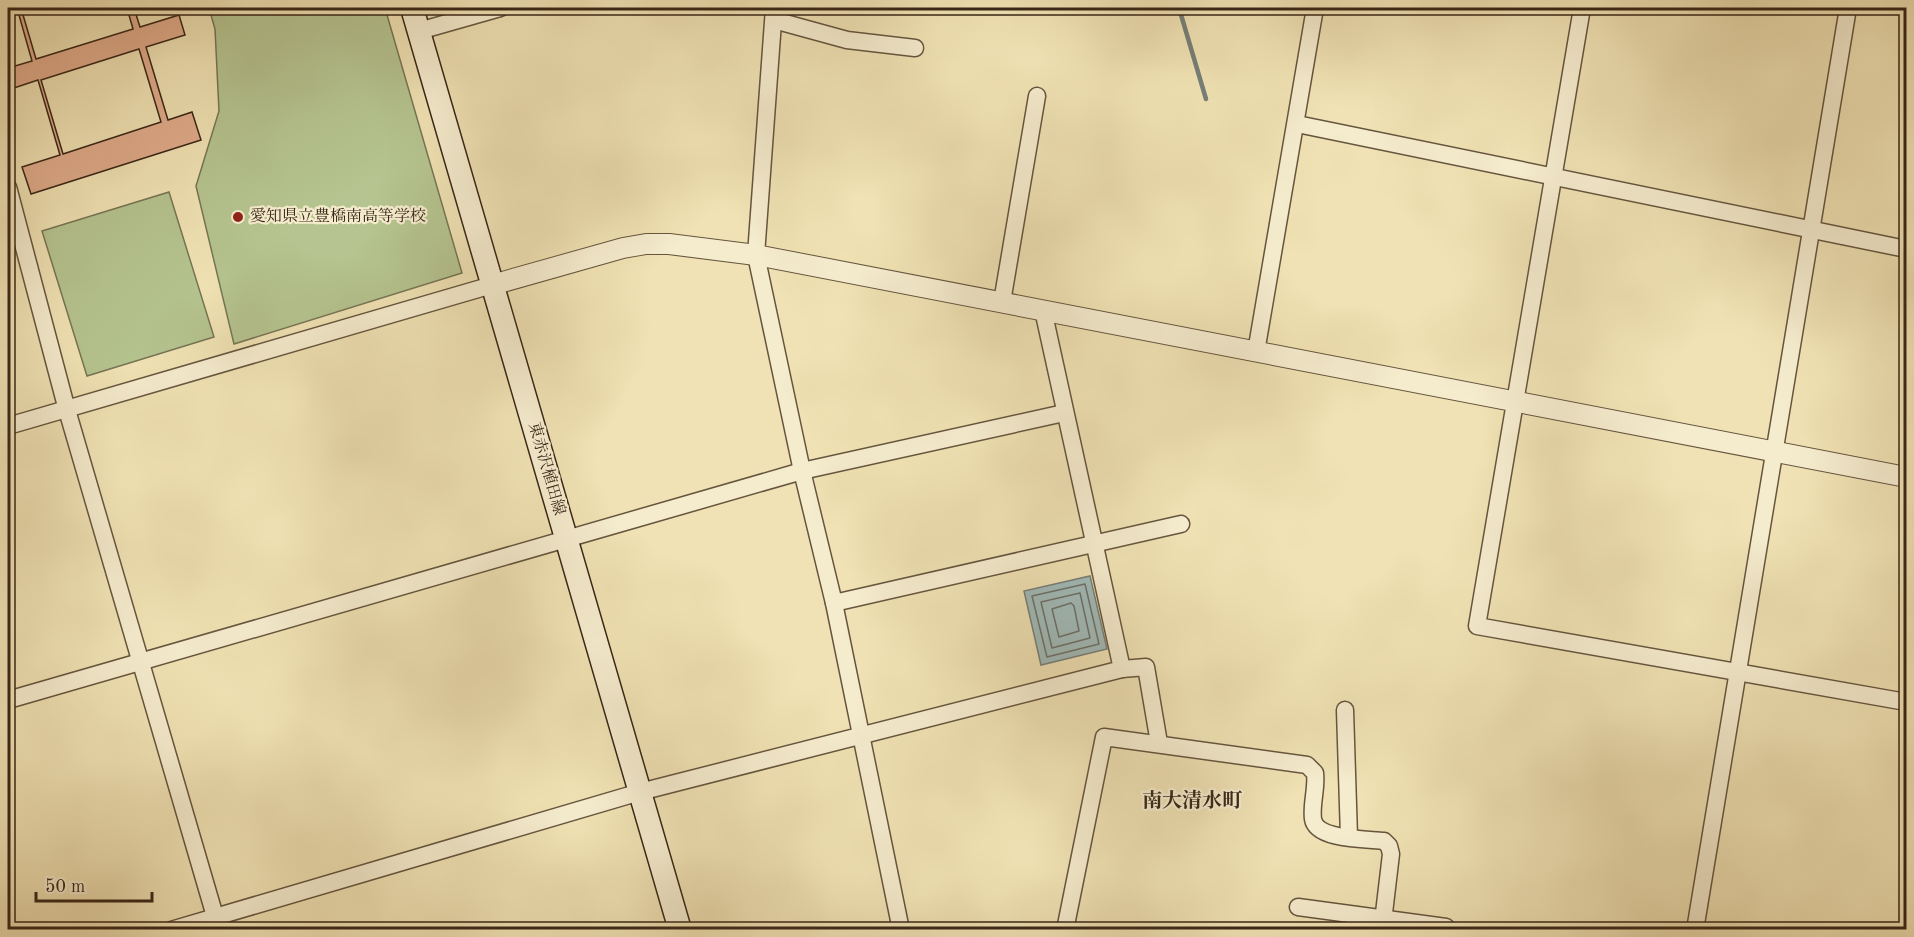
<svg xmlns="http://www.w3.org/2000/svg" width="1914" height="937" viewBox="0 0 1914 937" font-family="'Old Standard TT','Noto Serif JP',serif">
	<style>
		.green { fill: #b5c490; stroke: #767554; stroke-width: 1.5 }
		.water { fill: #a0bab9; stroke: #767f78; stroke-width: 1.5 }
		.lines { fill: none; stroke-linecap: round; stroke-linejoin: round }
		.shore { stroke: #6c7068; stroke-width: 1.5 }
		.stream { stroke: #767f78; stroke-width: 4.5 }
		.building { fill: #dfab8b; stroke: #382617; stroke-width: 1.5; fill-rule: evenodd }
		.minor-casing { stroke: #66553e; stroke-width: 19 }
		.tertiary-casing { stroke: #66553e; stroke-width: 22 }
		.secondary-casing { stroke: #382617; stroke-width: 25 }
		.minor { stroke: #f5ecce; stroke-width: 16 }
		.tertiary { stroke: #f5ecce; stroke-width: 20 }
		.secondary { stroke: #f5ecce; stroke-width: 22 }
		.poi-dot { fill: #8f2418; stroke: #f5ecce; stroke-width: 2 }
		.labels { text-anchor: middle; dominant-baseline: central; stroke-width: 4.5; stroke-linejoin: round; paint-order: stroke }
		.poi-label { font-size: 16px; fill: #382617; stroke: #f5ecce; text-anchor: start }
		.street-label { font-size: 16px; fill: #382617; stroke: #f5ecce }
		.quarter-label { font-size: 20px; font-weight: bold; fill: #382617; stroke: #f5ecce }
	</style>
	<rect width="100%" height="100%" fill="#f0e2b4"/>
	<filter id="stains"><feTurbulence type="fractalNoise" baseFrequency=".00333" numOctaves="4"/><feColorMatrix values="0 0 0 0 .2 0 0 0 0 .09 0 0 0 0 .02 0 0 0 .5 -.17"/></filter>
	<radialGradient id="worn" r=".72"><stop offset=".6" stop-color="#630" stop-opacity="0"/><stop offset="1" stop-color="#630" stop-opacity=".3"/></radialGradient>
	<!-- green -->
	<g class="green">
		<polygon points="209,8 385,8 462,273 234,344 196,186 219,111 215,29"/>
		<polygon points="169,192 214,337 87,376 42,231"/>
	</g>
	<!-- water -->
	<polygon class="water" points="1090,576 1107,649 1041,665 1024,591"/>
	<g class="lines">
		<!-- shore -->
		<g class="shore">
			<polygon points="1085,584 1099,644 1047,657 1032,596"/>
			<polygon points="1080,593 1090,638 1052,648 1041,602"/>
			<polygon points="1071,603 1074,606 1079,631 1059,637 1052,609"/>
		</g>
		<!-- stream -->
		<polyline class="stream" points="1179,8 1206,99"/>
	</g>
	<!-- building -->
	<path class="building" d="M17,8H21L36,59L133,29L127,8H134L140,27L179,15L185,35L146,47L168,120L192,112L201,140L31,194L22,167L60,155L38,80L8,90V68L32,61ZM139,49L161,122L63,154L41,80Z"/>
	<g class="lines">
		<!-- minor casing -->
		<g class="minor-casing">
			<g id="minor">
				<polyline points="774,8 756,255 802,471 834,603 901,930"/>
				<polyline points="1582,8 1477,626 1906,702"/>
				<polyline points="774,20 847,40 915,48"/>
				<polyline points="419,31 500,8"/>
				<polyline points="1297,124 1906,249"/>
				<polyline points="8,187 67,410 219,930"/>
				<polyline points="1002,302 1037,96"/>
				<polyline points="1256,352 1315,8"/>
				<polyline points="8,426 492,285"/>
				<polyline points="834,603 1181,524"/>
				<polyline points="1122,669 1146,667 1159,743"/>
				<polyline points="8,700 802,471 1064,413"/>
				<polyline points="1345,710 1349,837"/>
				<polyline points="1298,907 1446,927"/>
				<polyline points="171,930 640,792 1122,669 1043,310"/>
				<path d="M1065,930L1104,737L1307,765L1315,773C1317,788 1311,804 1313,819C1316,840 1366,839 1384,841L1389,846L1391,854L1382,930"/>
				<polyline points="1695,930 1848,8"/>
			</g>
		</g>
		<!-- tertiary casing -->
		<g class="tertiary-casing">
			<polyline id="tertiary" points="492,285 623,248 646,244 669,244 756,255 1906,477"/>
		</g>
		<!-- secondary casing -->
		<g class="secondary-casing">
			<polyline id="secondary" points="412,8 680,930"/>
		</g>
		<!-- minor -->
		<use href="#minor" class="minor"/>
		<!-- tertiary -->
		<use href="#tertiary" class="tertiary"/>
		<!-- secondary -->
		<use href="#secondary" class="secondary"/>
	</g>
	<!-- markers -->
	<circle class="poi-dot" cx="238" cy="217" r="6"/>
	<g class="labels">
		<!-- poi labels -->
		<g class="poi-label">
			<text x="250" y="217">愛知県立豊橋南高等学校</text>
		</g>
		<!-- street labels -->
		<g class="street-label">
			<text transform="translate(546 469) rotate(74)">東赤沢植田線</text>
		</g>
		<!-- quarter labels -->
		<g class="quarter-label">
			<text x="1192" y="802">南大清水町</text>
		</g>
	</g>
	<!-- margin -->
	<rect width="1914" height="937" fill="none" stroke="#f0e2b4" stroke-width="30"/>
	<rect x="9" y="9" width="1896" height="919" fill="none" stroke="#382617" stroke-width="3"/>
	<rect x="15" y="15" width="1884" height="907" fill="none" stroke="#382617" stroke-width="1.5"/>
	<!-- scale -->
	<path d="M36 892v9h116v-9" fill="none" stroke="#382617" stroke-width="3"/>
	<text x="45" y="892" font-size="18" fill="#382617" stroke="#f5ecce" stroke-width="4.5" paint-order="stroke">50 m</text>
	<rect width="100%" height="100%" filter="url(#stains)"/>
	<rect width="100%" height="100%" fill="url(#worn)"/>
</svg>
